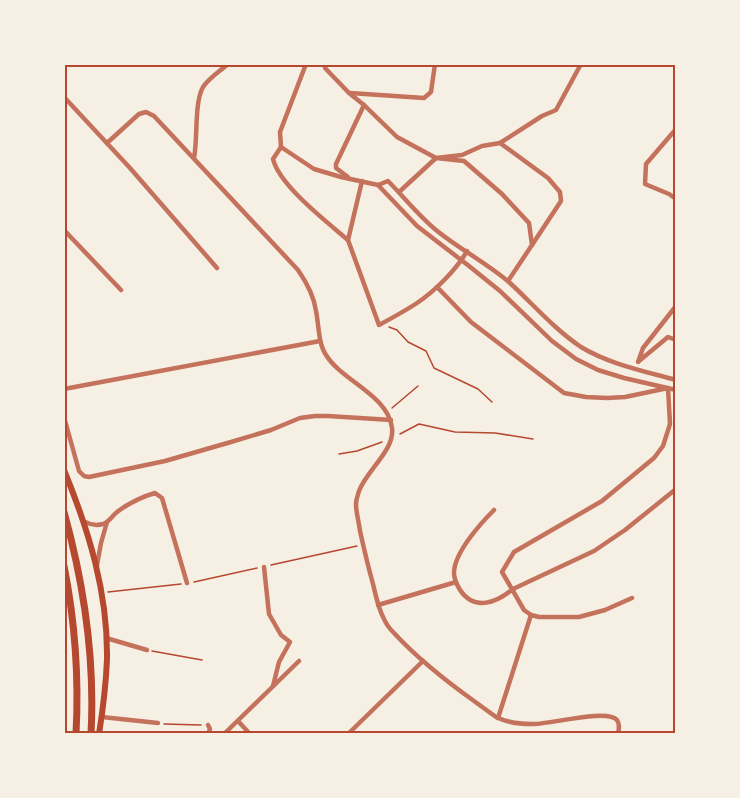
<svg xmlns="http://www.w3.org/2000/svg" width="740" height="798" viewBox="0 0 740 798" font-family="Signika,sans-serif">
	<style>
		.lines { fill: none; stroke-linecap: round; stroke-linejoin: round }
		.path { stroke: #b5482f; stroke-width: 1.5 }
		.minor { stroke: #c5725c; stroke-width: 4.5 }
		.secondary { stroke: #b5482f; stroke-width: 6 }
		.trunk { stroke: #b5482f; stroke-width: 7 }
		.neatline { fill: none; stroke: #b5482f; stroke-width: 2 }
	</style>
	<rect width="100%" height="100%" fill="#f6efe4"/>
	<g class="lines">
		<!-- path -->
		<g class="path">
			<polyline points="389,327 397,330 408,342 426,351 434,368 478,389 492,402"/>
			<polyline points="392,408 418,386"/>
			<polyline points="400,434 419,424 455,432 495,433 533,439"/>
			<polyline points="339,454 357,451 382,442"/>
			<polyline points="271,565 357,546"/>
			<polyline points="194,582 257,568"/>
			<polyline points="108,592 181,584"/>
			<polyline points="152,651 202,660"/>
			<polyline points="164,724 201,725"/>
		</g>
		<!-- minor -->
		<g class="minor">
			<polyline points="325,64 325,68 349,93 364,105 397,137 436,158 464,161 502,194 529,223 532,245 508,281"/>
			<polyline points="350,93 424,98 431,92 435,64"/>
			<polyline points="64,97 130,168 217,268"/>
			<polyline points="676,129 646,164 645,184 669,194 676,199"/>
			<path d="M107,143L139,114L146,112L154,116L298,270C307,283 314,296 316,311C319,325 318,343 326,355C342,381 388,395 392,428C395,450 367,470 359,491C358,495 356,499 356,504C356,513 359,522 360,531C364,549 368,566 373,584C376,596 378,608 384,619C386,624 390,629 394,633C418,659 446,681 474,701C481,706 489,712 496,717C506,722 521,724 532,724C548,725 607,708 617,720C620,724 619,729 618,734"/>
			<polyline points="500,143 542,116 556,110 581,64"/>
			<polyline points="281,147 314,169 341,177 378,185 417,226 469,266 500,291 552,341 576,359 598,370 624,378 676,390"/>
			<path d="M281,147L273,159C279,185 327,222 348,240"/>
			<polyline points="281,147 280,132 306,64"/>
			<path d="M194,158C198,138 194,103 203,87C209,78 220,71 228,64"/>
			<polyline points="348,177 336,168 336,164 364,105"/>
			<path d="M362,181L348,240L379,325C392,318 405,311 417,303C435,291 457,269 467,251"/>
			<path d="M378,185L388,181C404,197 418,215 436,230C459,249 487,263 510,283C533,304 554,329 581,347C609,364 644,371 676,380"/>
			<polyline points="399,192 436,158 462,155 482,146 500,143 548,178 560,192 561,201 532,245"/>
			<polyline points="64,230 121,290"/>
			<polyline points="437,287 471,322 564,393 586,397 607,398 625,397 668,388 670,424 663,446 654,458 602,501 514,552 502,572 524,610 531,615 539,617 579,617 605,610 632,598"/>
			<polyline points="639,361 668,337 676,340"/>
			<polyline points="638,362 643,348 676,306"/>
			<polyline points="64,389 320,341"/>
			<polyline points="64,417 79,471 84,476 89,477 165,461 231,442 271,430 300,418 315,416 328,416 391,420"/>
			<path d="M494,510C480,524 454,553 454,573C454,578 457,585 460,590C475,612 497,602 513,589L594,551L625,530L676,489"/>
			<path d="M85,522C91,525 96,526 103,524C109,522 112,516 117,512C129,503 141,497 155,493L162,498L187,583"/>
			<polyline points="97,565 101,543 107,522"/>
			<polyline points="264,567 269,614 281,635 290,642 279,662 273,686"/>
			<polyline points="378,605 456,582"/>
			<polyline points="106,638 147,650"/>
			<polyline points="102,717 158,723"/>
			<polyline points="498,718 531,615"/>
			<polyline points="238,721 250,734"/>
			<polyline points="208,734 210,729 208,725"/>
			<polyline points="224,734 299,661"/>
			<polyline points="348,734 423,661"/>
		</g>
		<!-- secondary -->
		<path class="secondary" d="M64,470C89,531 108,593 107,659C106,684 103,709 99,734"/>
		<!-- trunk -->
		<g class="trunk">
			<path d="M64,512C84,584 95,660 91,734"/>
			<path d="M64,566C75,621 79,678 76,734"/>
		</g>
	</g>
	<!-- border -->
	<rect width="740" height="798" fill="none" stroke="#f6efe4" stroke-width="132"/>
	<rect x="66" y="66" width="608" height="666" class="neatline"/>
</svg>
